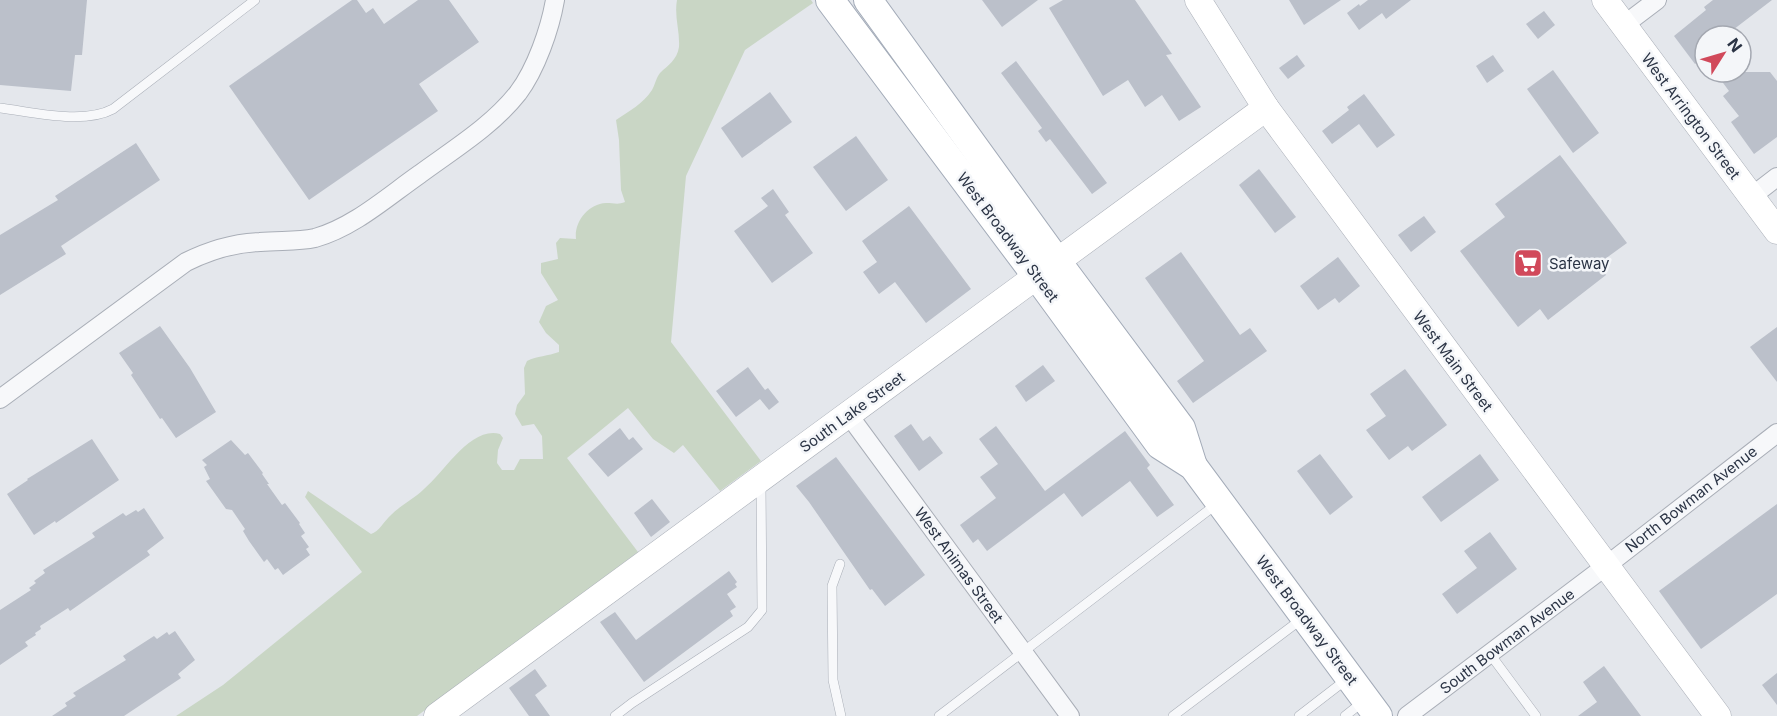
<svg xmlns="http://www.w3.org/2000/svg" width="1777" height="716" viewBox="0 0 1777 716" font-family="Inter,sans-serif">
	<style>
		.green { fill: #c9d6c5 }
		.building { fill: #bbc0ca }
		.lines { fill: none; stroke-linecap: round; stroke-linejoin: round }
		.lane-casing { stroke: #a9aeb7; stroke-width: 10 }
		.street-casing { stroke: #a9aeb7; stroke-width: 20 }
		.secondary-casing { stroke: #a9aeb7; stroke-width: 27 }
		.primary-casing { stroke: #a3abb8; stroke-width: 30 }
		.lane { stroke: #f7f8fa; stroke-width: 9 }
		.street { stroke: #f7f8fa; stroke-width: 18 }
		.secondary { stroke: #fff; stroke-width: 26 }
		.primary { stroke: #fff; stroke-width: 28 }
		.labels { text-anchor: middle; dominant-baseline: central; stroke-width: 5; stroke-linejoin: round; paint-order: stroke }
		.street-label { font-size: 15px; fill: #2b3445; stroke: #f4f6f9 }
		.poi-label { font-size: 15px; fill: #2b3445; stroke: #f4f6f9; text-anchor: start }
	</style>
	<rect width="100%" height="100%" fill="#e4e7ec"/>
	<!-- green -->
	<path class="green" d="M677,0H811L813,3L745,50L686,176L671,342L761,461L720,491L683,445L674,453L653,439L628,408L567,458L638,552L417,716H176L223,685L362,572L305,497L308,491L371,534C379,532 384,521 391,515C401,505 414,499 424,489C444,473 470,426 500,434L503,438L498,450L497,463L502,470H514L520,459H543L542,436L534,424L522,426L515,414L517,405L525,394L524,368L527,361C537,356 548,356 559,352V345L546,333L539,322L546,306L558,300L541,273V263L558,259L556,243L560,238L576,239C574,222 588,204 606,203C614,203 618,205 625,202L621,190L619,140L616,120C629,111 643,104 652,90C655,85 656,78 660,73C668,65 677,60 679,47C680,31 674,16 677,0Z"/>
	<!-- building -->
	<g class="building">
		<polygon points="0,0 87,0 82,55 75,55 71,91 0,85"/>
		<polygon points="352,0 357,0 366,13 373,8 384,24 418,0 449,0 479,42 419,84 438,111 309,200 229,86"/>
		<polygon points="982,0 1038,0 1002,27"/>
		<polygon points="1063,0 1135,0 1172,54 1166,55 1201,107 1179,121 1162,95 1145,107 1128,80 1103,96 1049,8"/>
		<polygon points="1289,0 1341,0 1304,25"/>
		<polygon points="1368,0 1411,0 1386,19 1382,13 1359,30 1347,13 1359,4 1360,6"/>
		<polygon points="1713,0 1772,0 1725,36 1705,36 1705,57 1695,64 1674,36 1706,10 1704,7"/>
		<polygon points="1544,11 1555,25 1538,39 1526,24"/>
		<polygon points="1297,55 1305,66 1288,79 1279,68"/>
		<polygon points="1493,55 1504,71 1487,83 1476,66"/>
		<polygon points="1016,61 1107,183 1092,194 1050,139 1046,142 1038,131 1042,128 1001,73"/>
		<polygon points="1553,70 1599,133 1573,153 1527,89"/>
		<polygon points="1715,72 1770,72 1777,81 1777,137 1754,154 1731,122 1739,116 1723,96 1729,91"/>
		<polygon points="770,92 792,122 742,158 721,128"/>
		<polygon points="1364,94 1395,135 1377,148 1359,124 1332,144 1322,131 1349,110 1347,107"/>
		<polygon points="856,136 888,180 846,211 813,167"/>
		<polygon points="136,143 160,180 61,246 66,254 0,295 0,235 58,200 55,196"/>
		<polygon points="1560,155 1627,243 1598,264 1606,275 1548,320 1540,309 1518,327 1460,251 1505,217 1495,204"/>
		<polygon points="1259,169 1296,217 1275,233 1239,185"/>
		<polygon points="773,189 789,212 785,215 813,253 772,283 734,231 768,206 761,198"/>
		<polygon points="909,206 971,289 926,323 895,282 879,294 863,272 877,262 862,241"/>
		<polygon points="1424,216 1436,232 1411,252 1398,235"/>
		<polygon points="1181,252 1240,335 1250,328 1267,351 1193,403 1177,381 1204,361 1145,278"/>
		<polygon points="1338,257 1360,286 1339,303 1335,298 1318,310 1300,286"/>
		<polygon points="160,326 190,368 216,412 176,438 162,418 160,419 131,375 133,373 119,353"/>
		<polygon points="1777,327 1777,382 1750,347"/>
		<polygon points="1043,365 1055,381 1026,402 1015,386"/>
		<polygon points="748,367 765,390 768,388 779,402 769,410 760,399 736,417 716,391"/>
		<polygon points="1405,369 1447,425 1412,451 1408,446 1389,460 1366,430 1386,416 1370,394"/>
		<polygon points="911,424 923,441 930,436 943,453 919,471 894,436"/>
		<polygon points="996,426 1045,491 1125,431 1150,465 1147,468 1174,505 1157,517 1130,481 1082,517 1064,493 987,551 978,539 973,543 960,525 996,498 980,477 998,464 979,439"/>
		<polygon points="620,428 629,440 633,437 643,449 608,477 588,454"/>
		<polygon points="92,439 119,480 56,523 55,521 34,535 7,494 28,480 27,479"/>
		<polygon points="231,440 245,455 248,453 263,473 262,474 269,484 267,484 282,505 285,503 300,523 299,524 305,533 301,536 309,547 306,549 310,555 283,575 278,568 275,570 267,559 264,562 249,541 243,531 245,529 232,510 226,509 206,481 210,479 204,467 207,465 202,460"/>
		<polygon points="1320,454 1353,497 1330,515 1297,471"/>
		<polygon points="1480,454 1499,480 1441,522 1422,497"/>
		<polygon points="836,457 925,575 885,606 872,589 870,590 809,502 796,486"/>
		<polygon points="652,499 670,522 651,537 634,513"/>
		<polygon points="1777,504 1777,594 1701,649 1659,591"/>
		<polygon points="144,508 164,538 147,551 150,555 70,611 68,608 40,626 41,629 35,633 36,635 25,642 28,646 0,665 0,610 31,590 29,588 36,583 34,581 45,573 43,570 95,537 92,533 123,513 126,516 136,510 138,512"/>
		<polygon points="1490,532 1517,569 1457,614 1442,594 1477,568 1464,551"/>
		<polygon points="729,571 737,582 735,584 737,587 727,594 736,607 730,611 733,616 644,682 600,622 615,612 636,640"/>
		<polygon points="175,631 195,660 178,674 181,678 124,716 52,716 67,706 65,703 76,696 73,693 126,660 123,656 154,636 157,639 167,632 169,635"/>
		<polygon points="1604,666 1641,716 1578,716 1597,702 1583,682"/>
		<polygon points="535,669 547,686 535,695 550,716 529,716 509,688"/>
		<polygon points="1777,673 1777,705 1762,685"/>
	</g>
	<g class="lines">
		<!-- lane casing -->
		<g class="lane-casing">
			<g id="lane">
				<path d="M0,108C33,112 83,125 113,109L255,0"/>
				<polyline points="840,564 832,586 833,680 841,716"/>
				<polyline points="1490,654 1536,716"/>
				<polyline points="615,716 632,703 748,627 762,610 761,484"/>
				<polyline points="939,716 1218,503"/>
				<polyline points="1173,716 1303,618"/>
				<polyline points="1299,716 1347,679"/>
				<polyline points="1345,716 1364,701"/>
			</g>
		</g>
		<!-- street casing -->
		<g class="street-casing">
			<g id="street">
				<polyline points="1624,25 1657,0"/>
				<polyline points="1751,197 1777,177"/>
				<path d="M0,399L186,262C210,250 233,243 260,242C279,240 297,242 315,238C354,227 387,197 420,174C454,149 492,126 518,93C536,69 550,29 555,0"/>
				<polyline points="848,414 1070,716"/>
				<polyline points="1407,716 1606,566 1777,433"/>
			</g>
		</g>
		<!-- secondary casing -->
		<g class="secondary-casing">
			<g id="secondary">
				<polyline points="1198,0 1266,108 1718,716"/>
				<polyline points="1605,0 1777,231"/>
				<polyline points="437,716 1266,108"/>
			</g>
		</g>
		<!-- primary casing -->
		<g class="primary-casing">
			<g id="primary">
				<polyline points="830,0 1047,290 1160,445 1193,466 1378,716"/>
				<polyline points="868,0 1067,275 1181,428 1193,466"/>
			</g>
		</g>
		<!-- lane -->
		<use href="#lane" class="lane"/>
		<!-- street -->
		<use href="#street" class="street"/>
		<!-- secondary -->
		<use href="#secondary" class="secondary"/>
		<!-- primary -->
		<use href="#primary" class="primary"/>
	</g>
	<!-- icons -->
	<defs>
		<g id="supermarket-square" transform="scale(1.5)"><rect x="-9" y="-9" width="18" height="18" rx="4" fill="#d1495b" stroke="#f4f6f9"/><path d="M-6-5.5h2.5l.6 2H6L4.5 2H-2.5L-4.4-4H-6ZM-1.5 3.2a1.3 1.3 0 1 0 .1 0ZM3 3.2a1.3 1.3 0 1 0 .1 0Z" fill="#fff"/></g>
	</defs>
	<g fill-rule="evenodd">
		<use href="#supermarket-square" x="1528" y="263"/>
	</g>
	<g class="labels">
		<!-- street labels -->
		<g class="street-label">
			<text transform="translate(1691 116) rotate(53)">West Arrington Street</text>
			<text transform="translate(1008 237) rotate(53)">West Broadway Street</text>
			<text transform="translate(1453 361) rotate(53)">West Main Street</text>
			<text transform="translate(852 412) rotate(-36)">South Lake Street</text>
			<text transform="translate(1691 499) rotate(-38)">North Bowman Avenue</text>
			<text transform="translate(959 565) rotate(54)">West Animas Street</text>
			<text transform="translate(1307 620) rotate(53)">West Broadway Street</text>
			<text transform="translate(1507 641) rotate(-37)">South Bowman Avenue</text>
		</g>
		<!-- poi labels -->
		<g class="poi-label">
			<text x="1549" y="263">Safeway</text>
		</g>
	</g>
	<!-- north arrow -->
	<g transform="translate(1723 54) rotate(53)"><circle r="28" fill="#f4f6f9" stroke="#a4a8b1" stroke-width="1.5"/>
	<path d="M0-4.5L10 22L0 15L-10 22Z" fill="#d1495b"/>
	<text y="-9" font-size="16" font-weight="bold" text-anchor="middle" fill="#2b3445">N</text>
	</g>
</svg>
